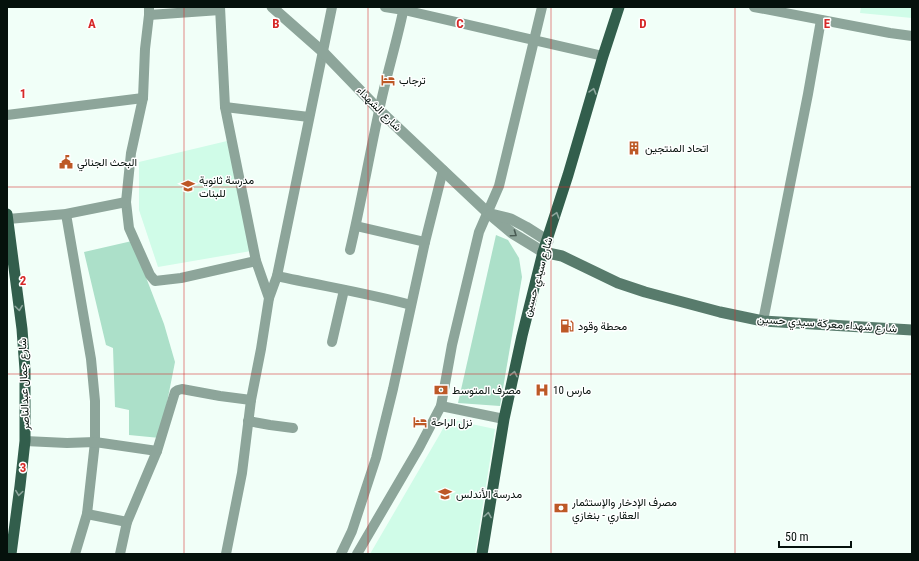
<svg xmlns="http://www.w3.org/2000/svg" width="919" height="561" viewBox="0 0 919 561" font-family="'Roboto Condensed',Vazirmatn,sans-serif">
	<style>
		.built { fill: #d0fce8 }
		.green { fill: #ace0c9 }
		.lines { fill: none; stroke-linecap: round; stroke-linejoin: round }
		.minor { stroke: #8da59a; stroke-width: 10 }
		.tertiary { stroke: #8da59a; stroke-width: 11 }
		.secondary { stroke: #587b6c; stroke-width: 11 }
		.primary { stroke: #325e4c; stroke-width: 11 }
		.oneway { stroke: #8ea69d }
		.oneway2 { stroke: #495b53 }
		.grid { fill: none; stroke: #d62828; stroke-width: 1; stroke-opacity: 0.55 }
		.labels { text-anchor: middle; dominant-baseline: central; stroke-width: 3; stroke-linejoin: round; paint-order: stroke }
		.poi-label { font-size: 11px; fill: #05110c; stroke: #fff; text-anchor: start }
		.street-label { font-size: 11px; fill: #05110c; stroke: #fff }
		.grid-label { font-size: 13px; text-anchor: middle; font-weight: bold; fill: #d62828; stroke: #fff; stroke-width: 3; stroke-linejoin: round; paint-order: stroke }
	</style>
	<rect width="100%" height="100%" fill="#f1fff8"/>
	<!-- built -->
	<g class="built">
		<polygon points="861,7 912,7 912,18 860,13"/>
		<polygon points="227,141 251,251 158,267 139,210 139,162"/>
		<polygon points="448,419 495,429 475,554 370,554 440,434"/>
	</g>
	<!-- green -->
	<g class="green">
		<polygon points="496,235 508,240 519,258 522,277 500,406 458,403"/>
		<polygon points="132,241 164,324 175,362 160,438 129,435 129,410 115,407 113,348 106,345 84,252"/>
	</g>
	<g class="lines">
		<!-- minor -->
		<g class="minor">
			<polyline points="149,7 149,15 145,49 143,98 131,153 126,202 129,228 150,275 155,281 181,278 256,261"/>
			<polyline points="220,7 225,107 256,261 269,298 261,349 251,400 242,473 226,554"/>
			<polyline points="385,7 404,10 603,56"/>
			<polyline points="754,7 890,33 912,36"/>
			<polyline points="149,15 220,10"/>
			<polyline points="225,107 309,117"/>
			<polyline points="7,115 143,98"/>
			<polyline points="66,214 91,359 95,401 95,442 87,514 75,554"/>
			<polyline points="8,219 66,214 126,202"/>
			<polyline points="356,226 425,242"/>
			<path d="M350,250C361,204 369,157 379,111C386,76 397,42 404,7"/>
			<path d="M277,276C322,286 367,293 411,305"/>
			<polyline points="269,298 277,276 332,7"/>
			<polyline points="763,321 808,94 821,20"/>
			<polyline points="332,342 344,290"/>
			<polyline points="504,419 441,406 452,345 479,232 499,186 542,7"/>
			<polyline points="248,421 270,425 293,428"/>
			<polyline points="25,441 67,443 95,442 157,451"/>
			<polyline points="87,514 127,522"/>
			<polyline points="120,554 127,522 157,451 175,392 178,390 182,389 220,396 251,400"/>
			<polyline points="341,554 352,531 376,458 393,389 425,242 443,170"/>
			<polyline points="357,554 419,448 431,425 441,406"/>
		</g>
		<!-- tertiary -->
		<g class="tertiary">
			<polyline points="272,7 323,52 379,110 487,212 512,233 543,252"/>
			<polyline points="491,214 511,219 526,227 548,241"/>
		</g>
		<!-- secondary -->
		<polyline class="secondary" points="543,252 562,256 618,283 645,292 720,312 763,321 912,330"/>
		<!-- primary -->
		<g class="primary">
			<polyline points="7,214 22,329 25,370 25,441 20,486 11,554"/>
			<polyline points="482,554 504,419 522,336 543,252 568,175 603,56 619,7"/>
		</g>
	</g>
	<!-- one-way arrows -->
	<defs><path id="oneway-chevron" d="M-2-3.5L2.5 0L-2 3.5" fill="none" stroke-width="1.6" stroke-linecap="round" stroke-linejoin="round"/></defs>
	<g class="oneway">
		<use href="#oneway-chevron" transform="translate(593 91) rotate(-74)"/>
		<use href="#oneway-chevron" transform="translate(556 215) rotate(-73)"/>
		<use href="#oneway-chevron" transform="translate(19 308) rotate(83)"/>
		<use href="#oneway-chevron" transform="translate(514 374) rotate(-78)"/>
		<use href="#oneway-chevron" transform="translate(19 493) rotate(98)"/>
		<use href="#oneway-chevron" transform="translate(488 515) rotate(-81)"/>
	</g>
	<use class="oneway2" href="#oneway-chevron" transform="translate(514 234) rotate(35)"/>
	<!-- grid -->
	<path class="grid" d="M184,7V554M368,7V554M551,7V554M735,7V554M7,187H912M7,374H912"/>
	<!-- icons -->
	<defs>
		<g id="hotel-bare" transform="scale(1.08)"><path d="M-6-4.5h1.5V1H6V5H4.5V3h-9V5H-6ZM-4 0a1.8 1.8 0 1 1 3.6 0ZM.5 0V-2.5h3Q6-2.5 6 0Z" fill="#bd5826" stroke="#fff" stroke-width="2.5" paint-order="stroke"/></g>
		<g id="building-bare" transform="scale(1.08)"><path d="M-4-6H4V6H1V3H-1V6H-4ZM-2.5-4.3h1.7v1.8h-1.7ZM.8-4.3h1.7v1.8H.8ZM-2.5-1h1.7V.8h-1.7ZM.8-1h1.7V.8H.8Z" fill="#bd5826" stroke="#fff" stroke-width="2.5" paint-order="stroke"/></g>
		<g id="civic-bare" transform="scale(1.08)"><path d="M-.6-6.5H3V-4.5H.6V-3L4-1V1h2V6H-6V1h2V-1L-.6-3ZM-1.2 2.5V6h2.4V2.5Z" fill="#bd5826" stroke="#fff" stroke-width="2.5" paint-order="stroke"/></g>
		<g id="school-bare" transform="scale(1.08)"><path d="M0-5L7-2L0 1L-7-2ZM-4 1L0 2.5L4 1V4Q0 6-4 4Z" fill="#bd5826" stroke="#fff" stroke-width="2.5" paint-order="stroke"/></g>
		<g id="fuel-bare" transform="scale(1.08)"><path d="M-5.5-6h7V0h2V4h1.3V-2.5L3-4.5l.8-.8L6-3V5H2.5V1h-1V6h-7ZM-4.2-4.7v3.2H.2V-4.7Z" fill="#bd5826" stroke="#fff" stroke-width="2.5" paint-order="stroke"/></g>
		<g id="bank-bare" transform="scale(1.08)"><path d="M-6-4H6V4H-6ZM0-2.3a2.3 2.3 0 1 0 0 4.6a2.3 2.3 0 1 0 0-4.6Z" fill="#bd5826" stroke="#fff" stroke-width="2.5" paint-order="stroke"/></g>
		<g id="hospital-bare" transform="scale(1.08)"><path d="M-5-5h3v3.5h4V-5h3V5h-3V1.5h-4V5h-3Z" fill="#bd5826" stroke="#fff" stroke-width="2.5" paint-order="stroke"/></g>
	</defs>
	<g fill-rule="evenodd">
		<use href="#hotel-bare" x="388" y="80"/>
		<use href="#building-bare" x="634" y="148"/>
		<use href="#civic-bare" x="66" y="162"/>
		<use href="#school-bare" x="188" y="186"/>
		<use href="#fuel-bare" x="567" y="326"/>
		<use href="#bank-bare" x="441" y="390"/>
		<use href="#hospital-bare" x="542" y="390"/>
		<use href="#hotel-bare" x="420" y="422"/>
		<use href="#school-bare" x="445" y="494"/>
		<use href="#bank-bare" x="561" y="508"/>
	</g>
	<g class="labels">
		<!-- poi labels -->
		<g class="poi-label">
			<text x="399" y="80">ترجاب</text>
			<text x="645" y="148">اتحاد المنتجين</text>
			<text x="77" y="162">البحث الجنائي</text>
			<text x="199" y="180">مدرسة ثانوية<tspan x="199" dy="13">للبنات</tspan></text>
			<text x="578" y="326">محطة وقود</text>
			<text x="452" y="390">مصرف المتوسط</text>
			<text x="553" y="390">10 مارس</text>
			<text x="431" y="422">نزل الراحة</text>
			<text x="456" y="494">مدرسة الأندلس</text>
			<text x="572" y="502">مصرف الإدخار والإستثمار<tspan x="572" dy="13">العقاري - بنغازي</tspan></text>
		</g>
		<!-- street labels -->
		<g class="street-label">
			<text transform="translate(379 109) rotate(45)">شارع الشهداء</text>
			<text transform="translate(538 277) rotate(-74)">شارع سيدي حسين</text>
			<text transform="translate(827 324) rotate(4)">شارع شهداء معركة سيدي حسين</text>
			<text transform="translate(24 384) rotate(-92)">شارع جمال عبدالناصر</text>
		</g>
	</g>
	<g class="grid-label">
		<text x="92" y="28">A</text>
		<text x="276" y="28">B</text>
		<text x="460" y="28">C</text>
		<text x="643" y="28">D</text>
		<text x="827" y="28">E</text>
		<text x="23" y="98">1</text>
		<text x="23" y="285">2</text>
		<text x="23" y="472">3</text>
	</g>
	<!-- border -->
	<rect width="919" height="561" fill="none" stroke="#05110c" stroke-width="16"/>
	<!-- scale -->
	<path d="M779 541v6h72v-6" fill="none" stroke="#05110c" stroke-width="2"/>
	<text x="785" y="541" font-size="12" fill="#05110c" stroke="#ffffff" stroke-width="3" paint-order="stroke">50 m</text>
</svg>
